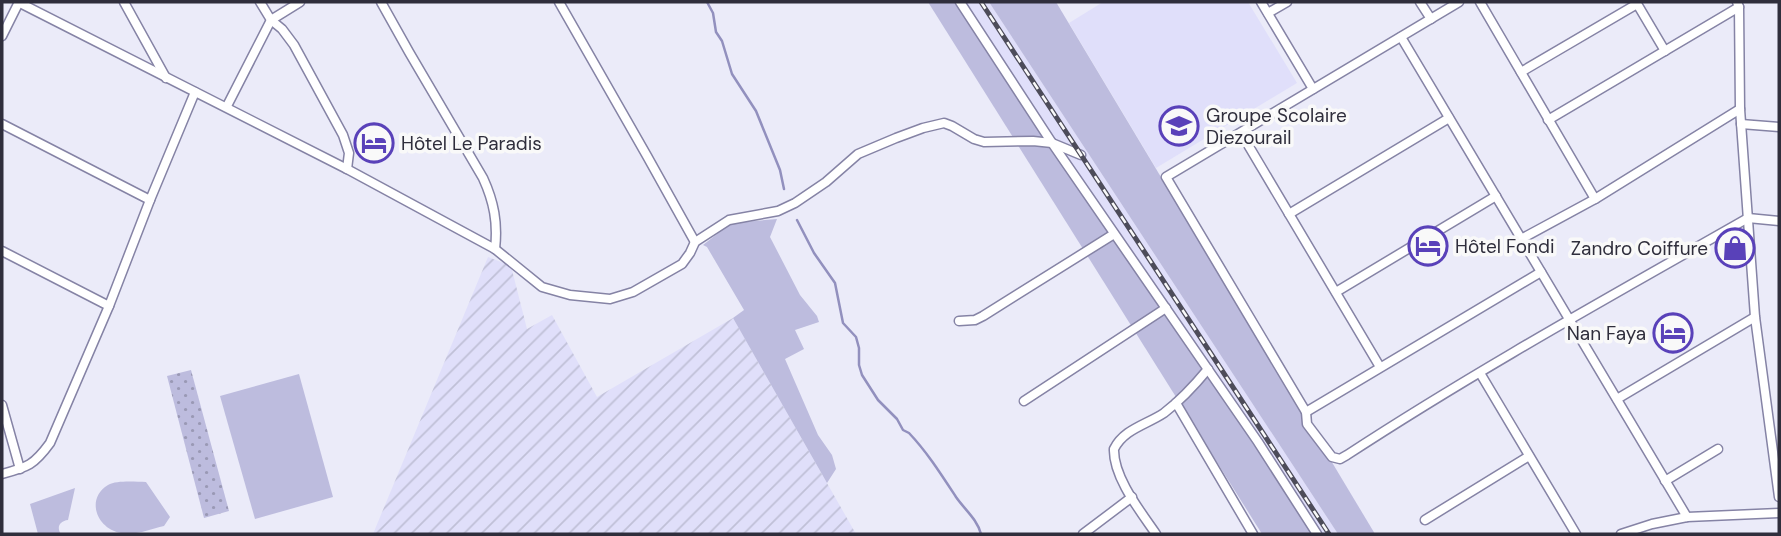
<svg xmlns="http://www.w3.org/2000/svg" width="1781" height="536" viewBox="0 0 1781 536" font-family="'DM Sans',sans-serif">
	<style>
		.built { fill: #e0dffa }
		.industrial { fill: url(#industrial-furrows) }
		.green { fill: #bdbcde }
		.park { fill: url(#park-dots) }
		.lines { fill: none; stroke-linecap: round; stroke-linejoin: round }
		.stream { stroke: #9290be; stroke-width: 2.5 }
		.minor-casing { stroke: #8583a5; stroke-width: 11 }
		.minor { stroke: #fff; stroke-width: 8 }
		.rail-casing { stroke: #4d4c5a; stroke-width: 5 }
		.rail { stroke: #f9f9f9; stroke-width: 2.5; stroke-dasharray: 8; stroke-linecap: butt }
		.labels { text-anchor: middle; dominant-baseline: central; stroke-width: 7; stroke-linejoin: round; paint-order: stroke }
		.poi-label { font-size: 19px; fill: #2f2e3c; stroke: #f9f9f9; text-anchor: start }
	</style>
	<defs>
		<pattern id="industrial-furrows" width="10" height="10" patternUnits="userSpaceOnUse" patternTransform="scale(1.75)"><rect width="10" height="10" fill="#e0dffa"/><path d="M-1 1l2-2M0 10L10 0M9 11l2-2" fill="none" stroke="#c0c0d7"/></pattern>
		<pattern id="park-dots" width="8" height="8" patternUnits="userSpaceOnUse" patternTransform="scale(1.75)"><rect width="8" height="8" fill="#bdbcde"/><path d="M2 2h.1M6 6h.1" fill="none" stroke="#9a99b5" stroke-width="1.8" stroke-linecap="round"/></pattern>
	</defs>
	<rect width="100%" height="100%" fill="#ebebf9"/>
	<!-- built -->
	<g class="built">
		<polygon points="965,2 989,2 1338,534 1314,534"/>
		<polygon points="1103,2 1248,2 1297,83 1156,168 1069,23"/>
	</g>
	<!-- industrial -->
	<polygon class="industrial" points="488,257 511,266 527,329 552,315 597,397 733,318 856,534 373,534"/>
	<!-- green -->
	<g class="green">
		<polygon points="928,2 965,2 1314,534 1262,534"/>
		<polygon points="989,2 1056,2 1375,534 1338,534"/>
		<polygon points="777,219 770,237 800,295 817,316 819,322 795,330 804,349 785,359 818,435 832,455 836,469 827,483 733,318 744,310 707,247 703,245 731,223"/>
		<polygon points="299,374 333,497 255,519 220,396"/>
		<path d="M146,482L170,517L164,526C150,529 136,536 121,533C97,529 85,499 108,485C117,480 136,482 146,482Z"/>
		<path d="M75,488L68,520C60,521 56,527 61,534H38L30,504Z"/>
	</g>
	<!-- park -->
	<polygon class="park" points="191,370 229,511 204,518 167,376"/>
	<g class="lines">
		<!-- stream -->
		<g class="stream">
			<polyline points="707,2 713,13 716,32 722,41 732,74 756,111 780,170 784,189"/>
			<path d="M797,220L814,253L835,283L843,323L856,337L859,348V365L862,375L878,400L897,419L903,430L909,433C927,452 941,474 956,497C965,510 977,519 981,534"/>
		</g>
		<!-- minor casing -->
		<g class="minor-casing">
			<g id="minor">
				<polyline points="18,2 347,169 495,249 542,287 570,295 610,299 633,292 682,264 690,253 695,242 729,220 778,211 795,203 826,182 858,154 896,138 923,128 944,123 952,126 974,139 984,142 1033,141 1052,143 1081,155"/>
				<polyline points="124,2 166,78"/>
				<polyline points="260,2 271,20 282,29 294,45 343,135 349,153 347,169"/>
				<path d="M381,2L409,52L483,178C494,202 498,223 495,249"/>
				<polyline points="559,2 647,156 695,242"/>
				<polyline points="960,2 1052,143 1258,442 1317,534"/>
				<polyline points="1261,2 1313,89"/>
				<polyline points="1420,2 1431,19"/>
				<path d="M1459,2L1166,177L1306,412L1307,424L1310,428L1332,457L1340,459L1347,455C1477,370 1613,295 1748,218L1779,221"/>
				<polyline points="1480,2 1595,199"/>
				<polyline points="1636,2 1665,51"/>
				<polyline points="1737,2 1739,7 1740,109 1755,317 1779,497"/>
				<polyline points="1268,13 1287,2"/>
				<polyline points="2,36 19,2"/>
				<polyline points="1401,37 1687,517"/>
				<polyline points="1521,72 1637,4"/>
				<polyline points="227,106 271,20 300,2"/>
				<polyline points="1548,120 1739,7"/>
				<polyline points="2,124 150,200"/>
				<polyline points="1741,124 1779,127"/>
				<polyline points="1241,133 1380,367"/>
				<polyline points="1289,214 1449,118"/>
				<polyline points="1521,239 1595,199 1740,109"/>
				<polyline points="2,251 109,306"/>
				<polyline points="1336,292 1496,196"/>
				<polyline points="959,321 975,320 983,316 1114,234"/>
				<polyline points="1480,373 1576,534"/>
				<polyline points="1617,399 1755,317"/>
				<polyline points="1024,401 1166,308"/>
				<polyline points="1176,403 1253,534"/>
				<polyline points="2,405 20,469"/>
				<polyline points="1306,412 1541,272"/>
				<path d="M2,474C28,467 34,465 50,443L109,306L150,200L195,92"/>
				<polyline points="1665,481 1718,449"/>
				<polyline points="1425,520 1529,456"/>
				<polyline points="1083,534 1132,497"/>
				<path d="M1156,534C1141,512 1113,477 1114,449C1124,429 1146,425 1164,413C1181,400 1194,386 1208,369"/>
				<polyline points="1621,534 1652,524 1687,517 1779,513"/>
			</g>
		</g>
		<!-- minor -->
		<use href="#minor" class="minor"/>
		<!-- rail casing -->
		<g class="rail-casing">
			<polyline id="rail" points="981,2 1329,534"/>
		</g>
		<!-- rail -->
		<use href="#rail" class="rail"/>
	</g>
	<!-- icons -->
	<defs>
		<g id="school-ring" transform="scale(2.0125)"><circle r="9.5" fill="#f9f9f9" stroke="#5941b9" stroke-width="1.5"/><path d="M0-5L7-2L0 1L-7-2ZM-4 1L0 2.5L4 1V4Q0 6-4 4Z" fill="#5941b9"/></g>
		<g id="hotel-ring" transform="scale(2.0125)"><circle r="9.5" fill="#f9f9f9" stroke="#5941b9" stroke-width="1.5"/><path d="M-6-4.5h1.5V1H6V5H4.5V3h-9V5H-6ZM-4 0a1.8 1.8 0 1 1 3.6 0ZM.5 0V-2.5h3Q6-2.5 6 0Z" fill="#5941b9"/></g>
		<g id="shop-ring" transform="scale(2.0125)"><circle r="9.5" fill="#f9f9f9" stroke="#5941b9" stroke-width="1.5"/><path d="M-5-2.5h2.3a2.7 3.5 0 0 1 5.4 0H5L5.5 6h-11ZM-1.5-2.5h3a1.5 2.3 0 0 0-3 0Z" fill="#5941b9"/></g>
	</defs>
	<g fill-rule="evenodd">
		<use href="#school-ring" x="1179" y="126"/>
		<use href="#hotel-ring" x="374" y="143"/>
		<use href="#hotel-ring" x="1428" y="246"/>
		<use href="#shop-ring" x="1735" y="248"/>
		<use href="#hotel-ring" x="1673" y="333"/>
	</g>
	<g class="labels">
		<!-- poi labels -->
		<g class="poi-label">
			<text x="1206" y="115">Groupe Scolaire<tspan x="1206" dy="22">Diezourail</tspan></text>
			<text x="401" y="143">Hôtel Le Paradis</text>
			<text x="1455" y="246">Hôtel Fondi</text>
			<text x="1708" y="248" text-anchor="end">Zandro Coiffure</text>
			<text x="1646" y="333" text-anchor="end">Nan Faya</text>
		</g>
	</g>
	<!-- border -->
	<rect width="1781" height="536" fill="none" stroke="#2f2e3c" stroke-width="7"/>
</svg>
